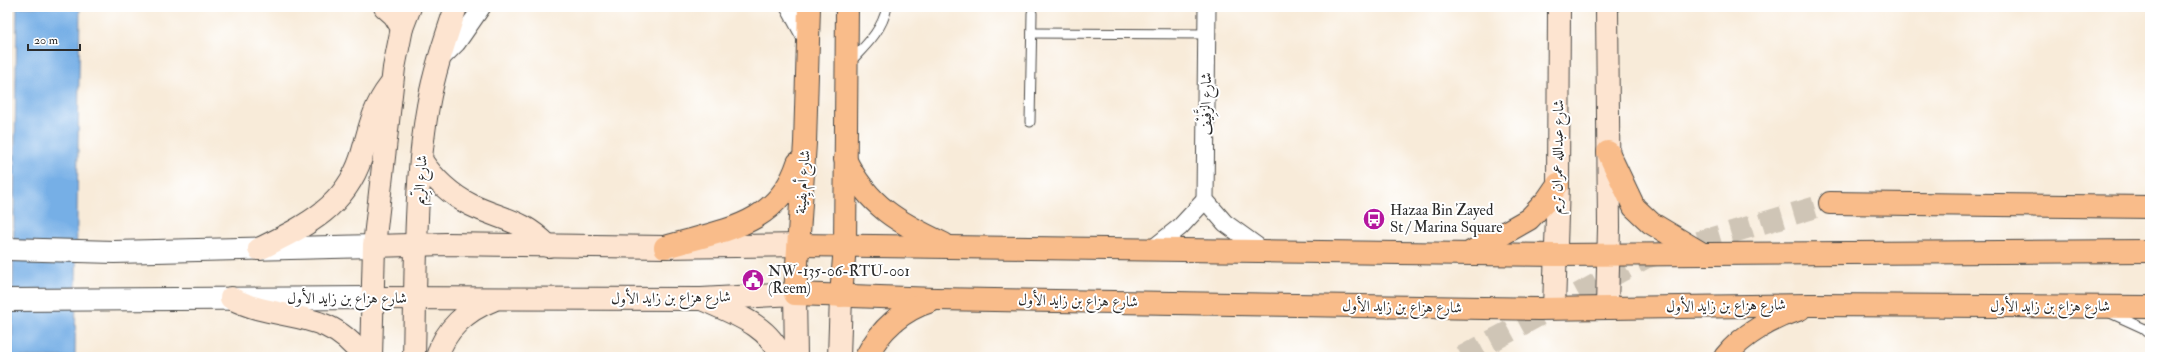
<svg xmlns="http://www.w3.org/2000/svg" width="2157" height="364" viewBox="0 0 2157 364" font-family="'IM FELL Double Pica',Amiri,serif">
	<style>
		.water { fill: #76afe6; stroke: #506d88 }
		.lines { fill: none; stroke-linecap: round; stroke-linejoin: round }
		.primary-tunnel { stroke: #cfc5b6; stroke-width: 22; stroke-dasharray: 22 11; stroke-linecap: butt }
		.service-casing { stroke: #4a4845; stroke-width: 11 }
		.minor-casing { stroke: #4a4845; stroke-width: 19 }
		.tertiary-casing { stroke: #4a4845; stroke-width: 24 }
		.secondary-casing { stroke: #4a4845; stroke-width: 24 }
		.primary-casing { stroke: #4a4845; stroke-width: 24 }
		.service { stroke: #fff; stroke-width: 9 }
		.minor { stroke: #fff; stroke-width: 17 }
		.tertiary { stroke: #fff; stroke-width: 22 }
		.secondary { stroke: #fde4d0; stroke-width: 22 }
		.primary { stroke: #f9bc8a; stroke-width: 22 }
		.labels { text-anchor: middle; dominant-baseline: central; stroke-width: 4; stroke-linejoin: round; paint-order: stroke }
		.street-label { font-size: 15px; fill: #2b2b2b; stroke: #fff }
		.poi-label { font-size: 15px; fill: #2b2b2b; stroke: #fff; text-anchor: start }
	</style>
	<rect width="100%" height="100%" fill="#fff"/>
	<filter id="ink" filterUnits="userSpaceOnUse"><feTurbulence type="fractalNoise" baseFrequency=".025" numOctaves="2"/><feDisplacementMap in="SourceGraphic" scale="8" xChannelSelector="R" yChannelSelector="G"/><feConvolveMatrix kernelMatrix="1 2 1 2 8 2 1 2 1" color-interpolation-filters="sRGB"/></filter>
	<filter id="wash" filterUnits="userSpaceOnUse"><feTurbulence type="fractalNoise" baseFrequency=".012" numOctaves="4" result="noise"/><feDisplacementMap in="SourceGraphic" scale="16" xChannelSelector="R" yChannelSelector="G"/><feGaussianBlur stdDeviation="0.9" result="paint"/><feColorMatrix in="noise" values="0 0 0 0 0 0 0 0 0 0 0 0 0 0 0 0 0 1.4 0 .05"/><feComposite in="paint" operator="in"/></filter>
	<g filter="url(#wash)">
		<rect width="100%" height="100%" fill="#f8ebd9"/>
		<!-- water -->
		<polygon class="water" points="17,7 80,7 75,357 12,357"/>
	</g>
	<g filter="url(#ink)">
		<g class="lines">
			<!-- primary-tunnel -->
			<polyline class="primary-tunnel" points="1462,357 1645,258 1830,203"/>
			<!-- service casing -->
			<g class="service-casing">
				<g id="service">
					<polyline points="1032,33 1207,34"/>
					<path d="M850,62C866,45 882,31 887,7"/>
					<polyline points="1030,122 1032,13"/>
					<polyline points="2110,313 2143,328 2150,334"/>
				</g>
			</g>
			<!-- minor casing -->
			<g class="minor-casing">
				<g id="minor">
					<polyline points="789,7 808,42"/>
					<polyline points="1207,7 1205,200 1225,223 1261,249"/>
					<polyline points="439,61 457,43 482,7"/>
					<polyline points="1151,250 1180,227 1205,200"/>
				</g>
			</g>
			<!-- tertiary casing -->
			<g class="tertiary-casing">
				<g id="tertiary">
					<polyline points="7,249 114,252 374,246"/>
					<polyline points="7,300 372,298"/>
				</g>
			</g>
			<!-- secondary casing -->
			<g class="secondary-casing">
				<g id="secondary">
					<polyline points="385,7 394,15 402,28"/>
					<polyline points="1607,7 1609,227 1607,307"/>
					<path d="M421,160C434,179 449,194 471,205C502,220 522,219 548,246"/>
					<polyline points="374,246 446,244 665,247 799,245"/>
					<path d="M259,249C303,227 344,209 361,158C369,132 372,109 389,87"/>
					<path d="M231,298C279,323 327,306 363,357"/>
					<polyline points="372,298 701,299 795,294 796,357"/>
					<path d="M702,299C731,313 769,324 781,357"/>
					<polyline points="1554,308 1558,184 1559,7"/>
					<polyline points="371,357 374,246 394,68 402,28 410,7"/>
					<path d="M414,357C416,276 414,185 428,106C434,72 445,40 456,7"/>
					<path d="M437,357C445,329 467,310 493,300"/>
					<polyline points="839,357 841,296"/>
				</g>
			</g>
			<!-- primary casing -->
			<g class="primary-casing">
				<g id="primary">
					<polyline points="809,7 805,143 795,294 936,299 1539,309 1811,305 2150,307"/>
					<polyline points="1608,152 1634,207 1651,223 1701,253"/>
					<path d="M845,159C868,206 899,223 944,244"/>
					<polyline points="1830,203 2150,207"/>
					<polyline points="799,245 1556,255 2150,251"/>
					<path d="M665,247C722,230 777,227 798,163"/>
					<polyline points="1471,252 1529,219 1547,200 1558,184"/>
					<polyline points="841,296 845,245 847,7"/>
					<path d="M866,357C880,330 902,310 931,301"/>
					<path d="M1725,357C1743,334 1773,318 1800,309"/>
				</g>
			</g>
			<!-- service -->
			<use href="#service" class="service"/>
			<!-- minor -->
			<use href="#minor" class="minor"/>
			<!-- tertiary -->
			<use href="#tertiary" class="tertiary"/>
			<!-- secondary -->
			<use href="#secondary" class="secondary"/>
			<!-- primary -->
			<use href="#primary" class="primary"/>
		</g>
	</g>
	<!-- icons -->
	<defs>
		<g id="bus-disc" transform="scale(1.15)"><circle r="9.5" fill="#b5179e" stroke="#fff"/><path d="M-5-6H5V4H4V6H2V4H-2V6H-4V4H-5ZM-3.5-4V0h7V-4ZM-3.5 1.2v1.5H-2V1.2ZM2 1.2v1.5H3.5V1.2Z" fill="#fff"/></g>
		<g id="civic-disc" transform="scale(1.15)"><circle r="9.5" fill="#b5179e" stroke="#fff"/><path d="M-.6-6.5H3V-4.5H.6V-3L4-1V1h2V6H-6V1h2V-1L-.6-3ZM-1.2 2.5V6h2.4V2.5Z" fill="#fff"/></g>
	</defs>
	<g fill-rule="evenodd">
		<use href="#bus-disc" x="1374" y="219"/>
		<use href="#civic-disc" x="753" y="280"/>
	</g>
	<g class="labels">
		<!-- street labels -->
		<g class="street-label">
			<text transform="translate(1206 104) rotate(-90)">شارع الزَّفِيْف</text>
			<text transform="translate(1558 157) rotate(-89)">شارع عبدالله عمران تريم</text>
			<text transform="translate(421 180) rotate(-87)">شارع الرِّيم</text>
			<text transform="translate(803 182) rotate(-86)">شارع أم يِفينة</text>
			<text x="347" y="298">شارع هزاع بن زايد الأول</text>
			<text transform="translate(671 298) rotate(-1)">شارع هزاع بن زايد الأول</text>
			<text transform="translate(1078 301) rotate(1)">شارع هزاع بن زايد الأول</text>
			<text transform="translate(1726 306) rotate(-1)">شارع هزاع بن زايد الأول</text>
			<text x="2050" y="306">شارع هزاع بن زايد الأول</text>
			<text transform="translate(1402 307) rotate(1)">شارع هزاع بن زايد الأول</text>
		</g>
		<!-- poi labels -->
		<g class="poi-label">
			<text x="1390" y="210">Hazaa Bin Zayed<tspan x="1390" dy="17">St / Marina Square</tspan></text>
			<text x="768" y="271">NW-135-06-RTU-001<tspan x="768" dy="17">(Reem)</tspan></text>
		</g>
	</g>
	<!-- margin -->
	<rect width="2157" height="364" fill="none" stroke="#fff" stroke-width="24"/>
	<!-- scale -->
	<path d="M28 44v6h52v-6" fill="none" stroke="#2b2b2b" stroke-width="2"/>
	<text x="34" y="44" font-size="12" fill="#2b2b2b" stroke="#ffffff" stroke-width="3" paint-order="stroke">20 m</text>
</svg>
